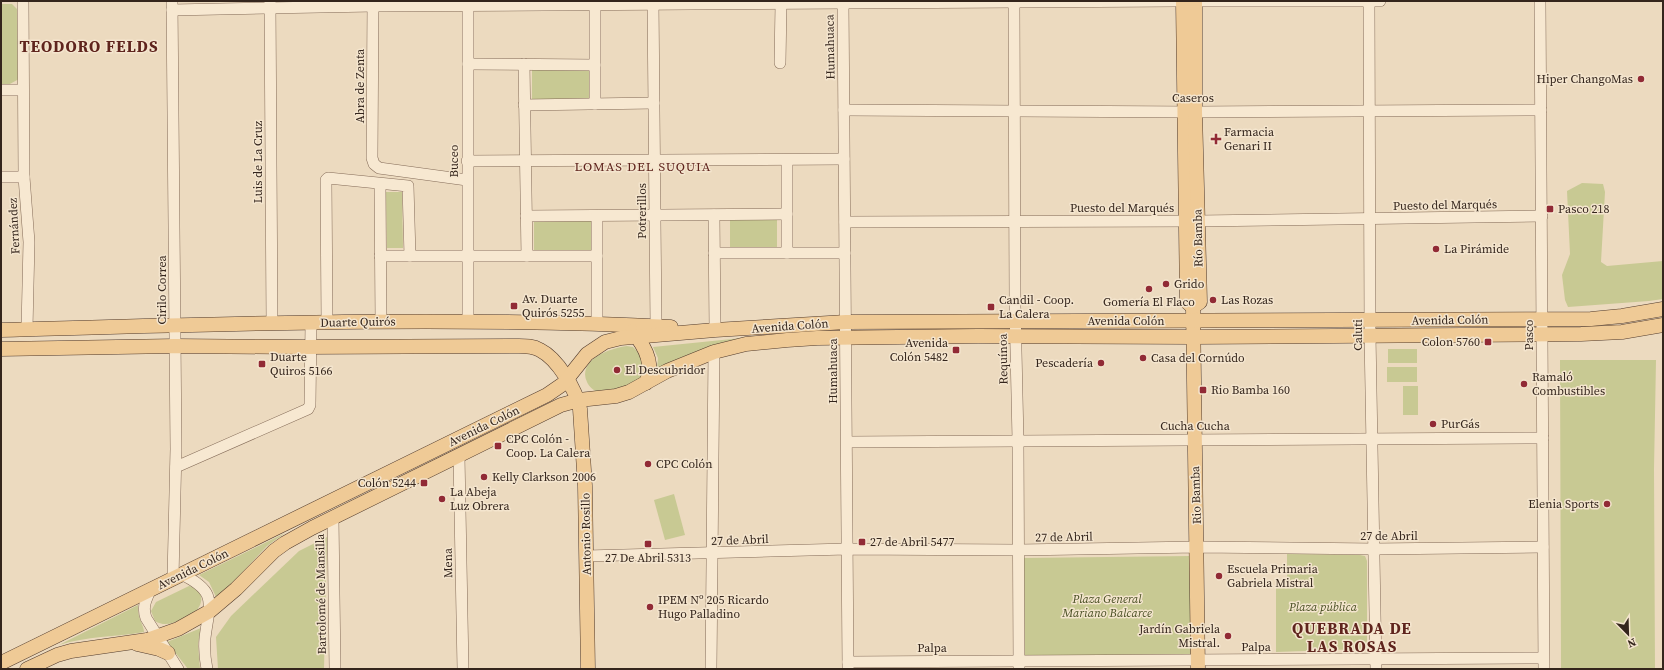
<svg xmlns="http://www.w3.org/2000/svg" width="1664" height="670" viewBox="0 0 1664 670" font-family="'Source Serif 4',serif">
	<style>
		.green { fill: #c8c993 }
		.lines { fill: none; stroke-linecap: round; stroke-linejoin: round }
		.minor-casing { stroke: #846b58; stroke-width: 12 }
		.major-casing { stroke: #513a2c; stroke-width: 15 }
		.minor { stroke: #f7e8d1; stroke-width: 11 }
		.major { stroke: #efca96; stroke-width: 14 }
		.poi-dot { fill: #912a35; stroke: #f4e5ce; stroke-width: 1.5 }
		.labels { text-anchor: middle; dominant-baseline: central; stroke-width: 3; stroke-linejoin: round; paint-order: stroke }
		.street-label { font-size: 12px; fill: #34251c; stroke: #f4e5ce }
		.poi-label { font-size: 12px; fill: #34251c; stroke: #f4e5ce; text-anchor: start }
		.park-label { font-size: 12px; font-style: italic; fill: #494f23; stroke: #f4e5ce }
		.neighbourhood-label { font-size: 13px; letter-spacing: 1px; fill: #5f241d; stroke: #f4e5ce }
		.district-label { font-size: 16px; font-weight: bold; letter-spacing: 1px; fill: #5f241d; stroke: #f4e5ce }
	</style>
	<rect width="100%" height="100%" fill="#ecdabf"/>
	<!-- green -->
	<g class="green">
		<polygon points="1,4 12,4 18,10 19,79 8,85 1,85"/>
		<polygon points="532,69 590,69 589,100 532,100"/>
		<polygon points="1582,183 1603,184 1605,192 1601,262 1607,266 1663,261 1663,299 1649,301 1568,307 1565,300 1562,275 1570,254 1567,191"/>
		<polygon points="386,192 402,192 403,248 387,248"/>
		<polygon points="591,219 592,250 534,251 534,220"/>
		<rect x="730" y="220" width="47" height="28"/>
		<path d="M771,335C730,343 695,349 657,369L658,358L653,347Z"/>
		<path d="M627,346L633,347C643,356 645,368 640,380C628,386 613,394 599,392C594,391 589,387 587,382C577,360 610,348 627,346Z"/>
		<rect x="1388" y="349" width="29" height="14"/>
		<polygon points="1560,360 1656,360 1654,469 1655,669 1561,669"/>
		<rect x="1387" y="367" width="30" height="15"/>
		<rect x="1403" y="386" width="15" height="29"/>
		<polygon points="674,494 685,535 665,540 654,500"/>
		<polygon points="285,533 267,546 233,582 216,597 209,582 199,575"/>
		<polygon points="327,537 324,669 218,669 216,637 231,616 299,551"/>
		<polygon points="1287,554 1360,555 1365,556 1367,561 1367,644 1362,649 1276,652 1276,582 1287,582"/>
		<polygon points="1190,556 1191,654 1024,657 1023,558"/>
		<path d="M189,586C202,588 205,600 197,610C185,617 169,630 155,621L151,611L156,602Z"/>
		<path d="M138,605C137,618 144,625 144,632C115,637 87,636 59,645Z"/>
		<polygon points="201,628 198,644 200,669 188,669 167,642"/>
	</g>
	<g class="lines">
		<!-- minor casing -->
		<g class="minor-casing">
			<g id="minor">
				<polyline points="23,1 24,177 29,242 27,329"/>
				<polyline points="172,1 176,449 173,578"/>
				<polyline points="373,1 372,158 374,164 379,168 467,180"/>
				<polyline points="468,1 468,321"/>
				<polyline points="843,1 848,668"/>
				<polyline points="1014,1 1015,306 1018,440 1019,669"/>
				<polyline points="1188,1 1380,1"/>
				<polyline points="1369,1 1370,335 1376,669"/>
				<polyline points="1540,1 1544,669"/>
				<polyline points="270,2 272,323"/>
				<polyline points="172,10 373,6 1176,1"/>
				<polyline points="780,63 781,4"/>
				<polyline points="468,64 595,65"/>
				<polyline points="524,64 527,256"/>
				<polyline points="1,90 23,90"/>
				<polyline points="595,104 595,5"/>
				<polyline points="524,105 654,103"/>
				<polyline points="844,110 1195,112 1541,110"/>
				<polyline points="467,161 844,159"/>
				<polyline points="1,177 24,177"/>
				<polyline points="380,184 381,322"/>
				<polyline points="714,215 715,330"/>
				<polyline points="526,216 787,214"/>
				<polyline points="597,216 597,323"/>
				<polyline points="845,222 1198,221 1542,216"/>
				<polyline points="714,253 845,253"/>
				<polyline points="787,253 787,160"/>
				<polyline points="380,256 597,256"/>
				<polyline points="327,323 326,180 328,178 408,186 410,256"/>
				<polyline points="649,330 656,326 653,1"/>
				<polyline points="847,442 1543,438"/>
				<polyline points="459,456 463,669"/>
				<polyline points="176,467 308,409 310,405 311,323"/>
				<polyline points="333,518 335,669"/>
				<polyline points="586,556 847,549 1019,550 1197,547 1374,549 1543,547"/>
				<path d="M181,574C219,592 209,604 205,638C204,648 205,659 207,669"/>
				<path d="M151,589C146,599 142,607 146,618L178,669"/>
				<polyline points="848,662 1543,658"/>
				<polyline points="711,669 714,352"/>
			</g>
		</g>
		<!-- major casing -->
		<g class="major-casing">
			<g id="major">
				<polyline points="1183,1 1187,302 1193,307"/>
				<polyline points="1193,307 1198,669"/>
				<polyline points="1193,307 1200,302 1195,112 1195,1"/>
				<path d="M1,330C224,324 447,316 671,327"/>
				<path d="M632,331C645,346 655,364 646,383"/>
				<path d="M1,349L175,346L303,347L519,346C526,346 533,346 540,350C558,359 576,390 580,409L585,486L588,669"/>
				<polyline points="137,644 159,649 168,653"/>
				<polyline points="1,663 547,395 563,384 587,354 605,342 621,338 715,330 846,322 1591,319 1622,316 1663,309"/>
				<polyline points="27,669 57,655 71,651 147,640 178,629 210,611 236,589 274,551 285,543 312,528 561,405 579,400 616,396 629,392 667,371 714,352 746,344 787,340 817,338 978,336 1193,337 1581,334 1622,332 1663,325"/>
			</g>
		</g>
		<!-- minor -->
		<use href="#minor" class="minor"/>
		<!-- major -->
		<use href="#major" class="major"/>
	</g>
	<!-- markers -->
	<g class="poi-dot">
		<circle cx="1641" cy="79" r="4"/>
		<path d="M1214 133h4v4h4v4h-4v4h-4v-4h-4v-4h4z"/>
		<rect x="1546" y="205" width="8" height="8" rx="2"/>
		<circle cx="1436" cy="249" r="4"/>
		<circle cx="1166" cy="284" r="4"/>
		<circle cx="1149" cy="289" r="4"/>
		<circle cx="1213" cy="300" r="4"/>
		<rect x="510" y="302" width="8" height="8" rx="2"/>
		<rect x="987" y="303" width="8" height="8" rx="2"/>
		<rect x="1484" y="338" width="8" height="8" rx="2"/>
		<rect x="952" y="346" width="8" height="8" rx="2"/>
		<circle cx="1143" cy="358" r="4"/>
		<circle cx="1101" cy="363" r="4"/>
		<rect x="258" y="360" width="8" height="8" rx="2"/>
		<circle cx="617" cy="370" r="4"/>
		<circle cx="1524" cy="384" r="4"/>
		<rect x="1199" y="386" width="8" height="8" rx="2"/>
		<circle cx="1433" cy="424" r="4"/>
		<rect x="494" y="442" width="8" height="8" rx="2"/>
		<circle cx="648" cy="464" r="4"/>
		<circle cx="484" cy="477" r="4"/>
		<rect x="420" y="479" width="8" height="8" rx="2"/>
		<circle cx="442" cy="499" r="4"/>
		<circle cx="1607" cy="504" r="4"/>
		<rect x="858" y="538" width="8" height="8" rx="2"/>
		<rect x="644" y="540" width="8" height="8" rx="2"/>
		<circle cx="1219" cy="576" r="4"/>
		<circle cx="650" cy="607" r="4"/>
		<circle cx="1228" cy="636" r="4"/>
	</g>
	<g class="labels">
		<!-- street labels -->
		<g class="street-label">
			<text transform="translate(830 47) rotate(-91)">Humahuaca</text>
			<text transform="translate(360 86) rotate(-90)">Abra de Zenta</text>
			<text x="1193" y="98">Caseros</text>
			<text transform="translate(454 161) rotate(-90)">Buceo</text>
			<text transform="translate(258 162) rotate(-90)">Luis de La Cruz</text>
			<text transform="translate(1445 205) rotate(-1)">Puesto del Marqués</text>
			<text x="1122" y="208">Puesto del Marqués</text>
			<text transform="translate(642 211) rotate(-90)">Potrerillos</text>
			<text transform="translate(14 226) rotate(-93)">Fernández</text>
			<text transform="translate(1198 238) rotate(-91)">Río Bamba</text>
			<text transform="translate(162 290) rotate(-90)">Cirilo Correa</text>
			<text transform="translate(1450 320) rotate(-1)">Avenida Colón</text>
			<text x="1126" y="321">Avenida Colón</text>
			<text transform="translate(358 322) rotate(-1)">Duarte Quirós</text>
			<text transform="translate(790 326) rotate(-4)">Avenida Colón</text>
			<text transform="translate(1358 335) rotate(-90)">Caluti</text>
			<text transform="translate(1529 335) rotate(-90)">Pasco</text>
			<text transform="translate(1003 359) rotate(-91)">Requínoa</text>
			<text transform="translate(833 371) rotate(-90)">Humahuaca</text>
			<text transform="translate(484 426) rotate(-26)">Avenida Colón</text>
			<text x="1195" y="426">Cucha Cucha</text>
			<text transform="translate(1196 495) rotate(-92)">Rio Bamba</text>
			<text transform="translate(586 534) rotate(-91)">Antonio Rosillo</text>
			<text x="1389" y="536">27 de Abril</text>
			<text transform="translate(1064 537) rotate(-1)">27 de Abril</text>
			<text transform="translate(740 540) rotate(-2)">27 de Abril</text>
			<text transform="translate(448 563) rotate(-91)">Mena</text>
			<text transform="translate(193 569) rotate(-26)">Avenida Colón</text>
			<text transform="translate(321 594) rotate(-91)">Bartolomé de Mansilla</text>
			<text x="1256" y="647">Palpa</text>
			<text x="932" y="648">Palpa</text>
		</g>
		<!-- poi labels -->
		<g class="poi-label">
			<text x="1633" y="79" text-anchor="end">Hiper ChangoMas</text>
			<text x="1224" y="132">Farmacia<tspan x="1224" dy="14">Genari II</tspan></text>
			<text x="1558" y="209">Pasco 218</text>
			<text x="1444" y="249">La Pirámide</text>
			<text x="1174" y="284">Grido</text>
			<text x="522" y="299">Av. Duarte<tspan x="522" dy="14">Quirós 5255</tspan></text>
			<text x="999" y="300">Candil - Coop.<tspan x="999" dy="14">La Calera</tspan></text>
			<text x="1221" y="300">Las Rozas</text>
			<text x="1149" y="302" text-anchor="middle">Gomería El Flaco</text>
			<text x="1480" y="342" text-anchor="end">Colon 5760</text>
			<text x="948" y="343" text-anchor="end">Avenida<tspan x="948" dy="14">Colón 5482</tspan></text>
			<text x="270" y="357">Duarte<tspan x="270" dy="14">Quiros 5166</tspan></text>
			<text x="1151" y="358">Casa del Cornúdo</text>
			<text x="1093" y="363" text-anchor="end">Pescadería</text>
			<text x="625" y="370">El Descubridor</text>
			<text x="1532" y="377">Ramaló<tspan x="1532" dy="14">Combustibles</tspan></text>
			<text x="1211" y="390">Rio Bamba 160</text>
			<text x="1441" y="424">PurGás</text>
			<text x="506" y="439">CPC Colón -<tspan x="506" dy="14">Coop. La Calera</tspan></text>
			<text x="656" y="464">CPC Colón</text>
			<text x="492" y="477">Kelly Clarkson 2006</text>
			<text x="416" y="483" text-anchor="end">Colón 5244</text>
			<text x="450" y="492">La Abeja<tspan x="450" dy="14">Luz Obrera</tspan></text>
			<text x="1599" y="504" text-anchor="end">Elenia Sports</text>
			<text x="870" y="542">27 de Abril 5477</text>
			<text x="648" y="558" text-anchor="middle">27 De Abril 5313</text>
			<text x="1227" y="569">Escuela Primaria<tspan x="1227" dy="14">Gabriela Mistral</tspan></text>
			<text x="658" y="600">IPEM Nº 205 Ricardo<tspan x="658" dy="14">Hugo Palladino</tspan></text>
			<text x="1220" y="629" text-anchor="end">Jardín Gabriela<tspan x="1220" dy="14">Mistral.</tspan></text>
		</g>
		<!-- park labels -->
		<g class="park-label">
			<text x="1107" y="599">Plaza General<tspan x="1107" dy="14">Mariano Balcarce</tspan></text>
			<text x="1323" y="607">Plaza pública</text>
		</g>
		<!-- neighbourhood labels -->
		<g class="neighbourhood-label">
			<text x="643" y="166">LOMAS DEL SUQUIA</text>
		</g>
		<!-- district labels -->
		<g class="district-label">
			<text x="89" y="46">TEODORO FELDS</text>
			<text x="1352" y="628">QUEBRADA DE<tspan x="1352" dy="18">LAS ROSAS</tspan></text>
		</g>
	</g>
	<!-- border -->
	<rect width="1664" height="670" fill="none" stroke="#34251c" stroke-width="4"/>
	<!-- north arrow -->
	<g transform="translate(1628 634) rotate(157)" stroke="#f4e5ce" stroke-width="3" paint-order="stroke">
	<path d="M0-3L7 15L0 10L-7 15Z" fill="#34251c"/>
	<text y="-6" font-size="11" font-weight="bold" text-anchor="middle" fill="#34251c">N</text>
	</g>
</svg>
